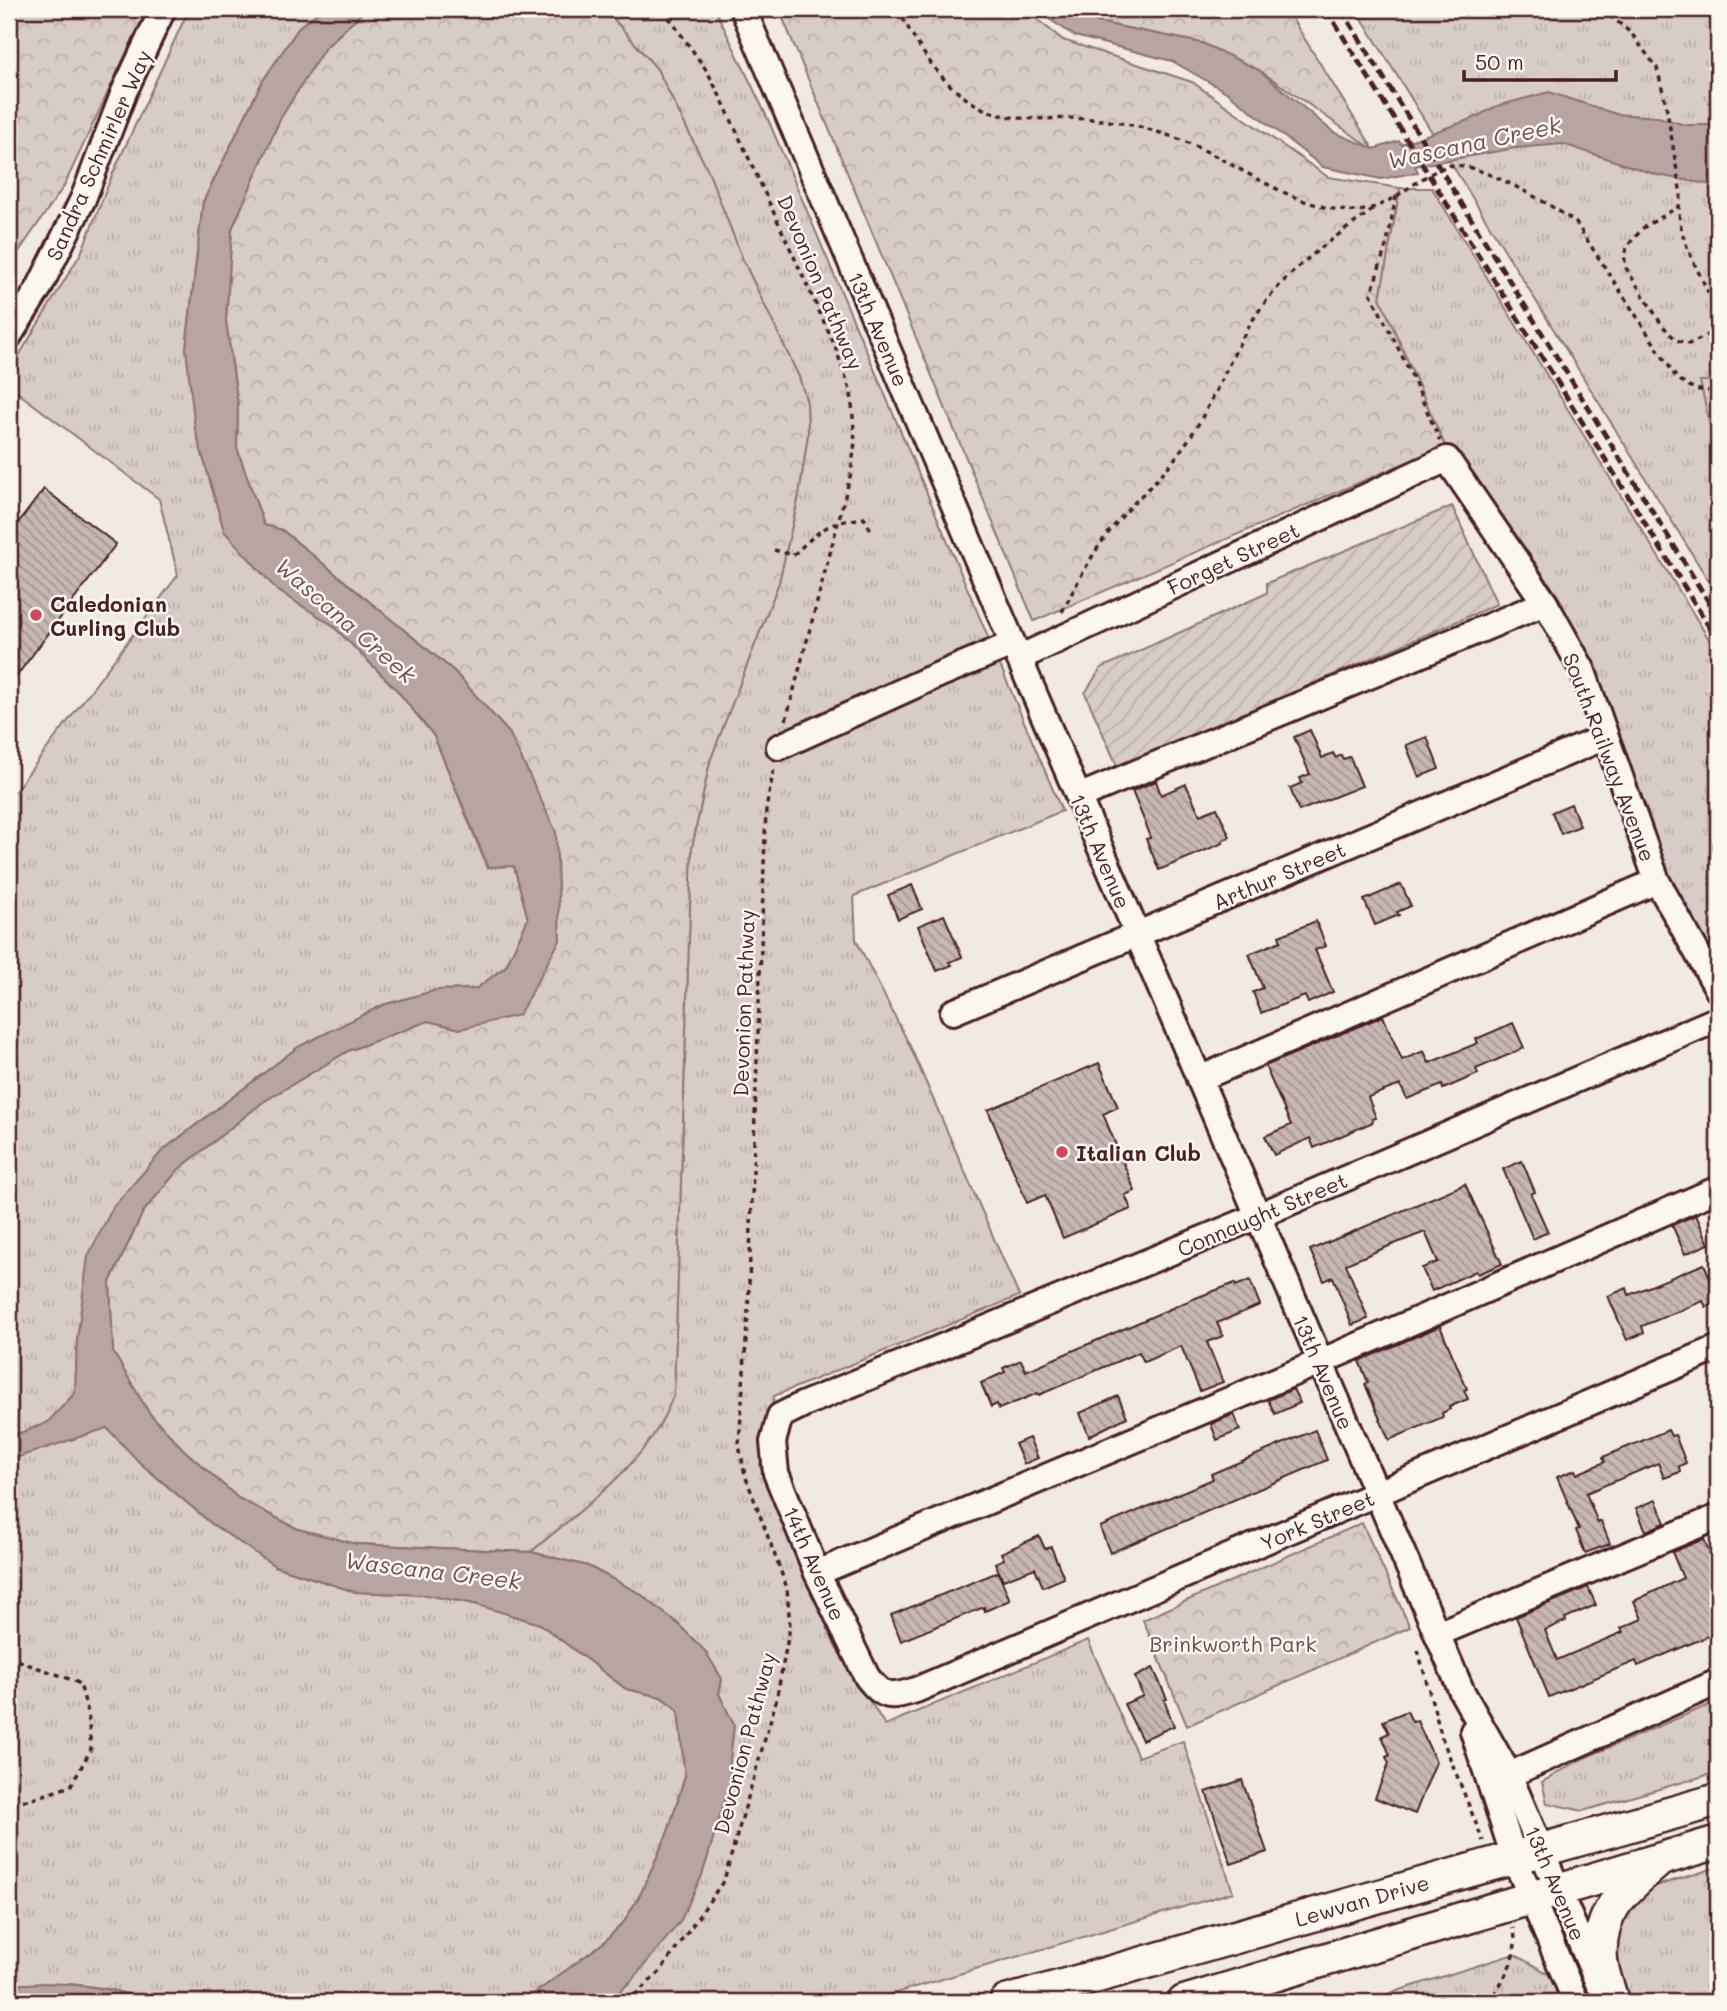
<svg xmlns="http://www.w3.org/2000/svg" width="1727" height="2011" viewBox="0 0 1727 2011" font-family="Mali,sans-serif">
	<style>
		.grass { fill: url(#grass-tufts); stroke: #917678; stroke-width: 2 }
		.park { fill: url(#park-crowns); stroke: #917678; stroke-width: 2 }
		.garden { fill: url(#garden-furrows); stroke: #917678; stroke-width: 2 }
		.water { fill: #b8a4a2; stroke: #8c6f72; stroke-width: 2 }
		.building { fill: url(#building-back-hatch); stroke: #4a1f2b; stroke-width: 2 }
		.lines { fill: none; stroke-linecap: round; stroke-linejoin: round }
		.minor-casing { stroke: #4a1f2b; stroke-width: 30 }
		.major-casing { stroke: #4a1f2b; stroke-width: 37 }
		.path { stroke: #4a1f2b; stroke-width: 3.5; stroke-dasharray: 5 5; stroke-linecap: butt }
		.minor { stroke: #fbf7ec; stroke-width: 24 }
		.major { stroke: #fbf7ec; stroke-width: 32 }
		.rail { stroke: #4a1f2b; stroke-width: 5; stroke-dasharray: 10 5; stroke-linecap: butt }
		.poi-dot { fill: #d1495b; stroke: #fbf7ec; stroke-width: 2.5 }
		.labels { text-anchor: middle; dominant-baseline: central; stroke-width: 5; stroke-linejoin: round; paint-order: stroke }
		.street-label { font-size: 21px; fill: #4a1f2b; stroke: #fbf7ec }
		.poi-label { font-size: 21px; font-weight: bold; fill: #4a1f2b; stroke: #fbf7ec; text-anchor: start }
		.park-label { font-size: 21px; fill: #6e4a52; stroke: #fbf7ec }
		.water-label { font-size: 23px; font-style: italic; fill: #704e55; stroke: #fbf7ec }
	</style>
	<defs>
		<pattern id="grass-tufts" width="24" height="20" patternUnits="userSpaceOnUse" patternTransform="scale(1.75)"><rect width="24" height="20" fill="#d8ccc6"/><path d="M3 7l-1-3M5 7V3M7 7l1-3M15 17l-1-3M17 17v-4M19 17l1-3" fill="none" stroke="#bbafaa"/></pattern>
		<pattern id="park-crowns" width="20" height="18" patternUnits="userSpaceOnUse" patternTransform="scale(1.75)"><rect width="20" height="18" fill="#d8ccc6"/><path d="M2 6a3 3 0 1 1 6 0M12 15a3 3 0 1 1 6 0" fill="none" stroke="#bbafaa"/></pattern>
		<pattern id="garden-furrows" width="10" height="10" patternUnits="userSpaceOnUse" patternTransform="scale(1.75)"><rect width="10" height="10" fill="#d8ccc6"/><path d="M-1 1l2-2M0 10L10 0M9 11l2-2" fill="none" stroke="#bbafaa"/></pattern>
		<pattern id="building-back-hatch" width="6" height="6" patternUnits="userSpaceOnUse" patternTransform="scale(1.75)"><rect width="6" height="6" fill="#c8b8b3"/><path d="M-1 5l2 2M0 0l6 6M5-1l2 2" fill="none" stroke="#a49592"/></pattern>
	</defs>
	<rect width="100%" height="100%" fill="#f0eae0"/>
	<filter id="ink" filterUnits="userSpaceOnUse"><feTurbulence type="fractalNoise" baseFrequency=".0143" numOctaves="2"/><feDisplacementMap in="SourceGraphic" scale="14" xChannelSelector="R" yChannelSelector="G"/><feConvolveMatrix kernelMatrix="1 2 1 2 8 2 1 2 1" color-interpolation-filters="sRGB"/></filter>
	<g filter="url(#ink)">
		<!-- grass -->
		<g class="grass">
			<polygon points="189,9 323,9 300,26 262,82 203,202 186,349 277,590 331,624 396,689 434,736 487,867 514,866 528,919 506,966 476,989 437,990 383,1005 298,1047 162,1151 77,1339 75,1393 47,1423 9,1437 9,799 178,575 159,499 9,386 9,372 81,253 113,173"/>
			<polygon points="605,9 715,9 767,117 1062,811 854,896 856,940 910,1046 1019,1296 774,1396 760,1466 835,1646 885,1725 1088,1640 1138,1757 1183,1741 1233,1892 866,2002 608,2002 632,1980 702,1875 730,1784 730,1759 734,1725 719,1694 722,1679 705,1651 678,1624 639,1593 588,1566 531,1552 625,1470 674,1393 692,847 710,761 779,582 799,496 808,434 807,403 799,377 743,260 708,171 657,69"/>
			<polygon points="1356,9 1718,9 1718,378 1710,381 1701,381 1718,459 1718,596"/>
			<polygon points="1400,188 1432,188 1718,654 1718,963 1670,883 1624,745 1560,599 1465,461 1445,446 1380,298"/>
			<path d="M107,1427L140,1463L212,1524L275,1566L355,1592L426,1595L475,1604L540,1624L626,1689L661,1697L678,1710L685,1776L668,1832L641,1893L624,1922L603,1943L531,1996L519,2002H152C102,1983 62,1982 9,1985V1460Z"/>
			<polygon points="1718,1701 1718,1772 1583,1811 1547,1803 1542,1782 1582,1759"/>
			<polygon points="1718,1867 1718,1991 1691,2002 1625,2002 1613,1960 1621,1915 1646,1889"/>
			<polygon points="1514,1954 1552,1976 1561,2002 1362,2002"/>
		</g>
		<!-- park -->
		<g class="park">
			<polygon points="9,9 147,9 64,186 9,266"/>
			<path d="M366,9H605L657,69L708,171L743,260L799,377L807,403L808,434L799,495L779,582L710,761L692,847L674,1393C651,1463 584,1506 531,1552L356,1544L298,1529L238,1498L184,1450L149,1413L113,1352L110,1282L143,1212L178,1170L263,1102L348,1051L428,1021L460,1029L560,940L510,734L454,671L282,530L264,525L237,448L238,406L226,321L232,229L280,119L324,49Z"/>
			<polygon points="779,9 1024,9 1063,40 1192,82 1328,177 1400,188 1380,298 1445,446 1034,621"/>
			<polygon points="1080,9 1286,9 1374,150 1259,70 1202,43 1097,22"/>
			<polygon points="1718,378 1718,434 1713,441 1700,381 1710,381"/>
			<polygon points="1362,1523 1410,1627 1187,1726 1143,1620"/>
		</g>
		<!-- garden -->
		<polygon class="garden" points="1452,506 1497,604 1118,768 1085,693 1101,668 1267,593 1267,583"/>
		<!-- water -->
		<g class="water">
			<polygon points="323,9 366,9 324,49 280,119 232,229 226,321 238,406 237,448 264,525 282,530 454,671 510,734 556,832 560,940 519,1015 460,1029 428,1021 348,1051 263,1102 178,1170 143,1212 110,1282 113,1352 149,1413 184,1450 238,1498 298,1529 356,1544 531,1552 588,1566 639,1593 678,1624 705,1651 722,1679 719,1694 734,1725 730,1759 730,1784 702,1875 680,1922 632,1980 608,2002 519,2002 531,1996 603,1943 624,1922 641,1893 668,1832 685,1776 678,1710 661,1697 626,1689 540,1624 475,1604 426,1595 355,1592 275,1566 212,1524 140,1463 107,1428 9,1460 9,1437 47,1423 75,1393 77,1339 88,1256 113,1207 162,1151 298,1047 383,1005 437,990 476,989 506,966 528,919 514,866 488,867 434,736 396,689 331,624 277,590 224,531 195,429 186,349 203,202 262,82 300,26"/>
			<polygon points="1034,9 1079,9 1097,22 1202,43 1259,70 1333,132 1374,149 1399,141 1401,144 1474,118 1497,106 1549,92 1616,114 1658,117 1685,125 1718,125 1718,186 1657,175 1563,144 1516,148 1415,166 1418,172 1381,179 1323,167 1228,93 1172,61 1075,36"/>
			<path d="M45,1983C83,1984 117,1989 152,2002H9V1985Z"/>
		</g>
		<!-- building -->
		<g class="building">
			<polygon points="44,489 116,544 9,686 9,535"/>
			<polygon points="1310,730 1322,758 1333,753 1336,758 1341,755 1343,759 1350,757 1362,786 1299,811 1290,788 1302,783 1300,778 1310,774 1294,737"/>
			<polygon points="1427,737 1439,769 1419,777 1406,745"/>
			<polygon points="1156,781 1161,795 1186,784 1200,815 1217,808 1230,837 1222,841 1223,843 1159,870 1146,839 1150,838 1149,832 1132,791"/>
			<polygon points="1571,804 1580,826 1561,834 1552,812"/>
			<polygon points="1401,884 1411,906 1397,912 1399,915 1375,925 1364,900"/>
			<polygon points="912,885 922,909 898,919 888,895"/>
			<polygon points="944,915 962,957 950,962 952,965 937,971 918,926"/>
			<polygon points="1316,921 1326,946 1315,950 1333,992 1308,1003 1305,996 1261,1013 1253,992 1263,988 1249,954 1281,941 1279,936"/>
			<polygon points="1383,1016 1402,1060 1424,1051 1429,1063 1478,1043 1476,1039 1513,1023 1524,1048 1476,1069 1478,1074 1443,1089 1442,1085 1407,1099 1400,1085 1368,1097 1376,1118 1372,1119 1373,1122 1314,1148 1310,1138 1274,1155 1265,1136 1291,1125 1265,1066"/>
			<polygon points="1099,1063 1118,1107 1103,1114 1135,1191 1125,1195 1131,1209 1063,1238 1045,1195 1027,1203 988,1110"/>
			<polygon points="1522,1161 1535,1192 1531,1194 1548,1232 1533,1239 1503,1169"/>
			<polygon points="1465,1184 1502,1264 1478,1274 1476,1271 1432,1291 1422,1268 1438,1262 1425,1232 1384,1248 1346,1264 1368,1319 1352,1325 1333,1277 1324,1281 1310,1250"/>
			<polygon points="1696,1215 1709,1244 1685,1254 1672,1225"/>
			<polygon points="1704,1264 1718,1296 1718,1302 1706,1307 1703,1301 1642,1326 1644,1333 1627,1340 1608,1296 1627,1288 1629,1295"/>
			<polygon points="1250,1280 1260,1305 1217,1323 1223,1336 1207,1342 1223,1382 1200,1391 1181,1346 1144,1362 1139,1352 1039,1395 1038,1393 999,1409 997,1404 991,1407 981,1383 1005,1372 1003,1368 1021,1360 1026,1371 1193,1299 1235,1283 1236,1286"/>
			<polygon points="1440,1326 1467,1389 1464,1390 1468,1399 1449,1407 1450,1409 1442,1413 1443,1417 1389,1440 1365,1384 1368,1382 1359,1361"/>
			<polygon points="1293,1389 1300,1403 1275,1414 1268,1400"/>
			<polygon points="1118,1396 1127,1417 1089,1436 1080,1413"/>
			<polygon points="1234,1414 1240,1430 1217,1440 1211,1424"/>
			<polygon points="1315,1430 1327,1460 1110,1553 1100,1527 1213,1479 1211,1474"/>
			<polygon points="1668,1430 1671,1436 1675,1435 1686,1463 1679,1466 1680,1472 1664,1478 1658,1463 1586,1493 1598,1523 1601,1521 1610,1544 1585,1553 1576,1530 1579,1529 1557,1477 1575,1470 1577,1474 1605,1462 1603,1457"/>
			<polygon points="1029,1438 1038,1458 1024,1464 1015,1444"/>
			<polygon points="1656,1500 1665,1523 1646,1531 1636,1508"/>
			<polygon points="1039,1536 1045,1549 1051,1547 1064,1578 1043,1587 1035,1568 1003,1580 995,1563 1004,1559 1001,1553"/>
			<polygon points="1704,1539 1718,1574 1718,1632 1638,1666 1636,1661 1549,1697 1516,1617 1588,1587 1596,1605 1565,1618 1566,1621 1545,1630 1557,1660 1623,1632 1621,1628 1642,1619 1634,1601 1683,1578 1672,1552"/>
			<polygon points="998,1572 1010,1600 985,1611 984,1607 901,1641 891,1615"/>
			<polygon points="1153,1668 1167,1699 1164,1700 1174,1726 1142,1740 1124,1704 1143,1696 1135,1677"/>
			<polygon points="1407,1711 1412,1722 1417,1721 1436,1762 1415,1814 1375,1798 1389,1763 1386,1757 1390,1755 1382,1736 1389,1733 1383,1721"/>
			<polygon points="1242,1780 1267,1852 1231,1864 1206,1792"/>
		</g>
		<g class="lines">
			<!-- minor casing -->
			<g class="minor-casing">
				<g id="minor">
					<polyline points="743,9 1019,658 1462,1692 1509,1775 1598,1983"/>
					<polyline points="9,336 39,288 83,199 124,92 163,9"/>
					<polyline points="1019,658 1447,459 1545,603 1582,669 1657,881 1718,990"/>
					<polyline points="779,747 929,679 1012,644"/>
					<polyline points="1078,797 1545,603"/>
					<polyline points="953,1012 1605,737"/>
					<path d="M1718,1019L1258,1216L804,1404L780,1416L773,1442L776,1473L817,1573L867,1677C884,1699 890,1698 916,1690L1718,1348"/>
					<polyline points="1199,1079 1657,881"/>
					<polyline points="817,1573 1320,1362 1718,1189"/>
					<polyline points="1437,1634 1718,1517"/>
					<polyline points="1473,1731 1514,1857 1576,2002"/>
					<polyline points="1509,1775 1718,1682"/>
				</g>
			</g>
			<!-- major casing -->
			<g class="major-casing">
				<g id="major">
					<polyline points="1006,2002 1718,1800"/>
					<polyline points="1184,2002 1718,1842"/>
					<path d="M1612,2002C1609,1989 1602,1974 1601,1960C1597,1914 1622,1891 1655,1864"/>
				</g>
			</g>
			<!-- path -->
			<g class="path">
				<polyline points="663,9 707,71 723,102 834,344 851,392 855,442 851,473 786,720"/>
				<path d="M898,9C918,47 941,87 982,108C1016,125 1054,116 1091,119C1115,121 1140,126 1164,134C1227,153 1281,205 1348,211C1388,214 1413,177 1448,166C1472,158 1556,207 1576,223L1676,377C1690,388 1700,393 1718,390"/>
				<path d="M1602,9L1631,33L1657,68L1666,104L1681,195C1672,228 1696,265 1709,294C1713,302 1719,312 1718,320C1716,334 1700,339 1689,344L1676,340L1662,325L1626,268L1624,254L1629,244L1643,228L1678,207"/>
				<polyline points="1396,196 1387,243 1371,294 1412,376 1440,441"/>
				<path d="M774,550L793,555C822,529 824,523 864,518L872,532"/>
				<path d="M1062,612C1078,582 1092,552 1114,526C1135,499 1161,479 1181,450C1212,409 1228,358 1256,315C1286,270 1331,240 1374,209"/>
				<polyline points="1418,1650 1442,1738 1483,1841"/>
				<path d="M9,1656C32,1668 57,1672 80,1684L88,1713L91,1749L71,1786L29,1800L9,1802"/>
				<polyline points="627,2002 660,1972 724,1880 776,1701 790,1627 787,1588 745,1475 739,1445 748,1311 766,809 774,768"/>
				<path d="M1488,2002C1503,1983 1521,1953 1513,1928"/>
			</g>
			<!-- minor -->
			<use href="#minor" class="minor"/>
			<!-- major -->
			<use href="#major" class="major"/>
			<!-- rail -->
			<g class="rail">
				<polyline points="1326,9 1718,641"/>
				<polyline points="1341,9 1718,617"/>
			</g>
		</g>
	</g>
	<!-- markers -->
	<g class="poi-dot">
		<circle cx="36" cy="615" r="7"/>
		<circle cx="1062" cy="1152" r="7"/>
	</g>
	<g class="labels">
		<!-- street labels -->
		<g class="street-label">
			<text transform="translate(98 155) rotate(-66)">Sandra Schmirler Way</text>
			<text transform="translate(821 282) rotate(67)">Devonion Pathway</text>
			<text transform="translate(879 329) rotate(67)">13th Avenue</text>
			<text transform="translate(1233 558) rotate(-25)">Forget Street</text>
			<text transform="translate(1610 757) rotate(69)">South Railway Avenue</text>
			<text transform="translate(1101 851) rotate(67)">13th Avenue</text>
			<text transform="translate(1279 875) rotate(-23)">Arthur Street</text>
			<text transform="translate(743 1003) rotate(-88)">Devonion Pathway</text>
			<text transform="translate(1262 1214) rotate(-23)">Connaught Street</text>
			<text transform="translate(1324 1372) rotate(67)">13th Avenue</text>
			<text transform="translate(1317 1520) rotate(-23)">York Street</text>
			<text transform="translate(815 1563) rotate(66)">14th Avenue</text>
			<text transform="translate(744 1743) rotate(-75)">Devonion Pathway</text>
			<text transform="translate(1556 1883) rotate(67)">13th Avenue</text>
			<text transform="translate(1362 1900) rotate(-16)">Lewvan Drive</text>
		</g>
		<!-- poi labels -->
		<g class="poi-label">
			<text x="50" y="603">Caledonian<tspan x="50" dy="24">Curling Club</tspan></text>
			<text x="1076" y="1152">Italian Club</text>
		</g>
		<!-- park labels -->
		<g class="park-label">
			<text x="1233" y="1643">Brinkworth Park</text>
		</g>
		<!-- water labels -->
		<g class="water-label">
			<text transform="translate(1474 142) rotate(-12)">Wascana Creek</text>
			<text transform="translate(346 620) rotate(41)">Wascana Creek</text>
			<text transform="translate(433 1570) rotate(7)">Wascana Creek</text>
		</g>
	</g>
	<!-- margin -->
	<rect width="1727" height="2011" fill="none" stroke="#fbf7ec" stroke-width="35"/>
	<rect x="18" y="18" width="1692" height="1976" fill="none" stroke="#4a1f2b" stroke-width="2.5" filter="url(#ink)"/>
	<!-- scale -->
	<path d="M1464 70v10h152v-10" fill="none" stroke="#4a1f2b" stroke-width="3.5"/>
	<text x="1475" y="70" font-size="21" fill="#4a1f2b" stroke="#fbf7ec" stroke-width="5" paint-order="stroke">50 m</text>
</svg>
